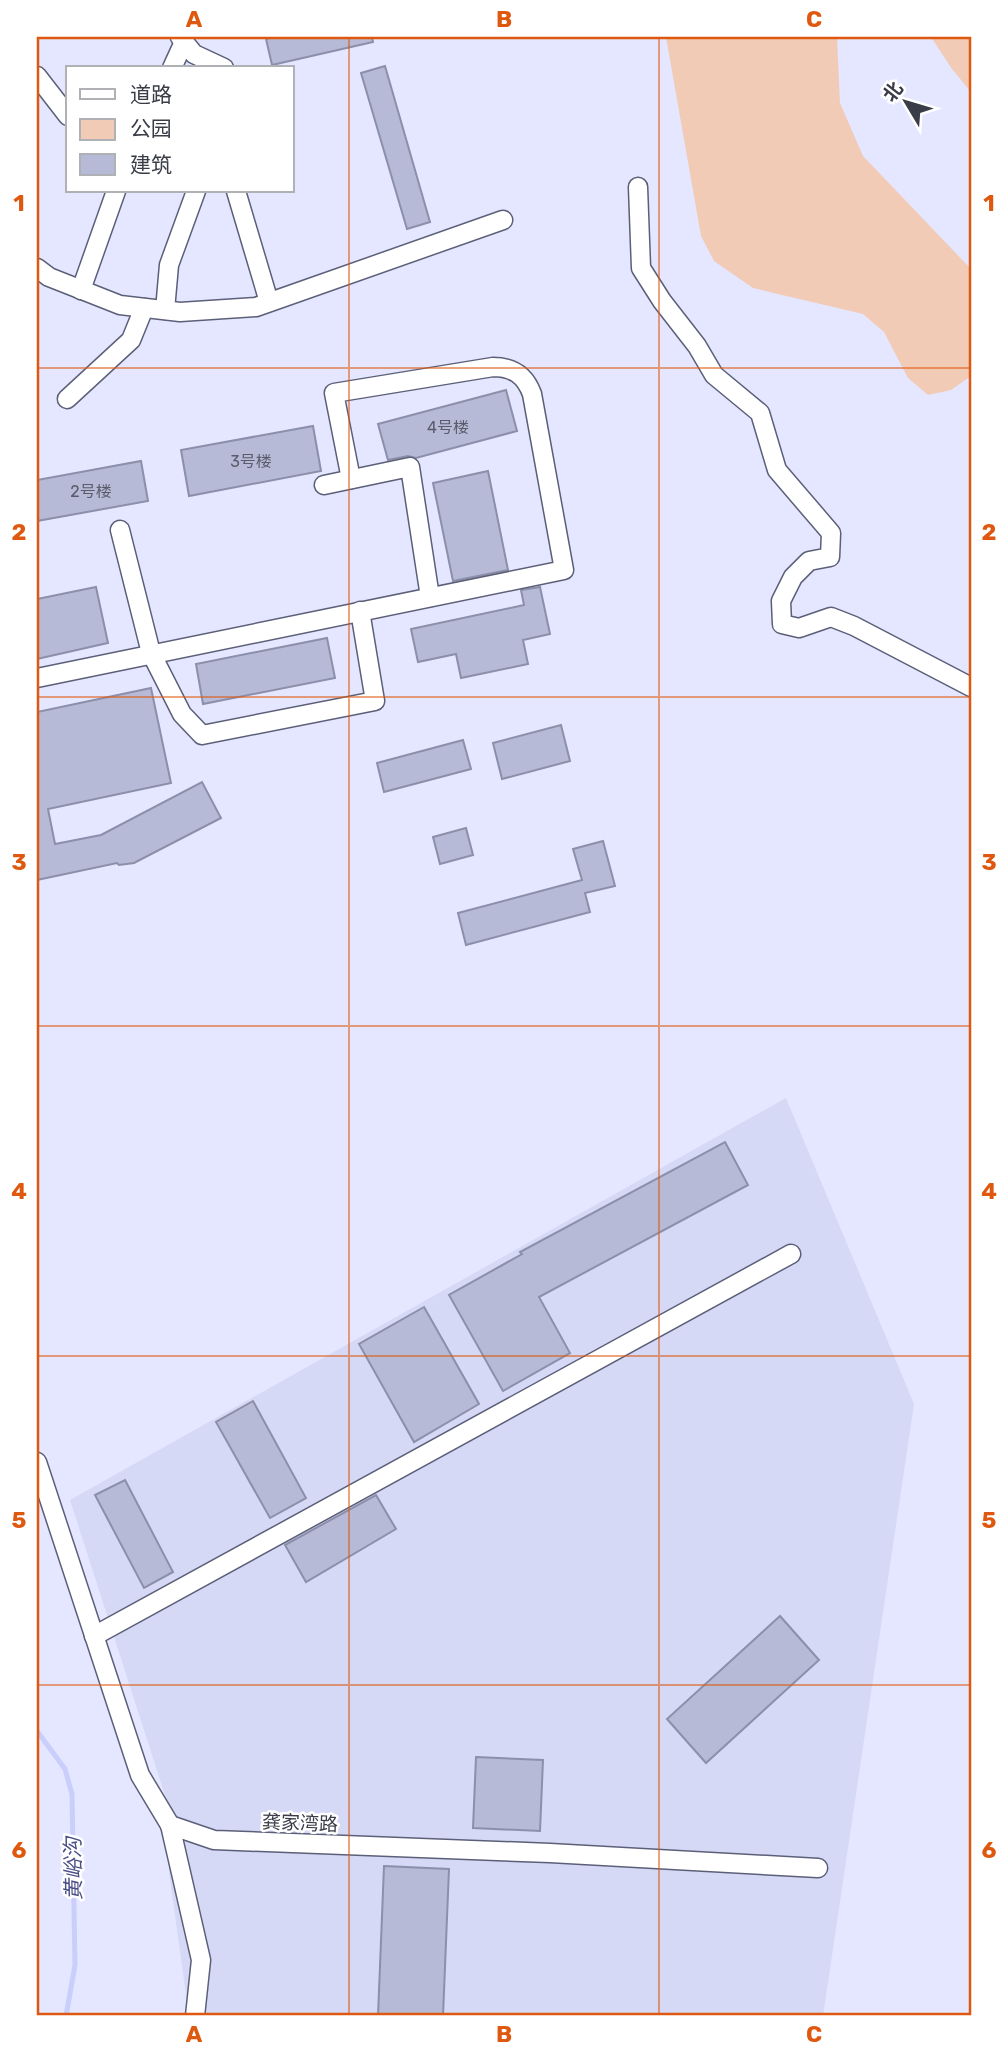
<svg xmlns="http://www.w3.org/2000/svg" width="1008" height="2053" viewBox="0 0 1008 2053" font-family="Rubik,'Noto Sans SC',sans-serif">
	<style>
		.built { fill: #d5d9f5 }
		.green { fill: #f1cbb5 }
		.lines { fill: none; stroke-linecap: round; stroke-linejoin: round }
		.stream { stroke: #c9cefb; stroke-width: 5 }
		.building { fill: #b6bad6; stroke: #8c8faa; stroke-width: 2 }
		.minor-casing { stroke: #5c5f78; stroke-width: 21 }
		.minor { stroke: #fff; stroke-width: 18 }
		.grid { fill: none; stroke: #df580f; stroke-width: 2; stroke-opacity: 0.55 }
		.labels { text-anchor: middle; dominant-baseline: central; stroke-width: 5; stroke-linejoin: round; paint-order: stroke }
		.number-label { font-size: 16px; fill: #595c6b }
		.street-label { font-size: 19px; fill: #3a3c47; stroke: #fff }
		.water-label { font-size: 21px; font-style: italic; fill: #4b4e87; stroke: #fff }
		.neatline { fill: none; stroke: #df580f; stroke-width: 2.5 }
		.grid-label { font-size: 23px; text-anchor: middle; font-weight: bold; fill: #df580f }
	</style>
	<rect width="100%" height="100%" fill="#e4e7ff"/>
	<!-- built -->
	<polygon class="built" points="786,1098 914,1404 823,2016 189,2016 169,1872 171,1814 70,1500"/>
	<!-- green -->
	<g class="green">
		<polygon points="666,37 837,37 840,103 863,156 971,269 971,376 951,390 928,395 908,378 884,332 863,314 753,288 714,261 701,236"/>
		<polygon points="931,37 971,37 971,92 952,69"/>
	</g>
	<g class="lines">
		<!-- stream -->
		<polyline class="stream" points="37,1731 65,1769 72,1794 75,1965 66,2016"/>
	</g>
	<!-- building -->
	<g class="building">
		<polygon points="273,37 372,37 373,42 272,65 266,39"/>
		<polygon points="385,66 430,222 407,229 361,73"/>
		<polygon points="506,390 517,431 416,458 408,456 388,460 378,424"/>
		<polygon points="313,426 321,471 189,496 181,450"/>
		<polygon points="141,461 148,501 37,521 37,480"/>
		<polygon points="488,471 508,570 453,581 433,483"/>
		<polygon points="96,587 108,643 37,659 37,599"/>
		<polygon points="540,587 550,634 523,640 528,664 461,678 456,654 418,662 411,629 524,605 521,590"/>
		<polygon points="327,638 335,678 203,704 196,664"/>
		<polygon points="151,688 171,783 48,809 55,844 101,835 202,782 221,818 134,863 119,865 117,863 37,880 37,712"/>
		<polygon points="561,725 570,761 502,779 493,743"/>
		<polygon points="463,740 471,769 384,792 377,763"/>
		<polygon points="466,828 473,855 440,864 433,837"/>
		<polygon points="603,841 615,886 585,893 590,912 466,945 458,913 582,880 573,849"/>
		<polygon points="725,1142 748,1185 539,1297 570,1353 503,1391 449,1295 522,1254 520,1252"/>
		<polygon points="424,1307 479,1404 414,1442 359,1344"/>
		<polygon points="253,1401 306,1498 270,1518 216,1422"/>
		<polygon points="125,1480 173,1572 144,1588 95,1495"/>
		<polygon points="376,1495 396,1529 306,1582 285,1545"/>
		<polygon points="780,1616 819,1660 706,1763 667,1719"/>
		<polygon points="476,1757 543,1760 540,1831 473,1828"/>
		<polygon points="384,1866 449,1869 443,2016 378,2016"/>
	</g>
	<g class="lines">
		<!-- minor casing -->
		<g class="minor-casing">
			<g id="minor">
				<polyline points="180,37 194,54 224,68"/>
				<polyline points="172,68 184,42"/>
				<polyline points="37,76 68,116"/>
				<polyline points="638,187 641,268 662,301 697,346 714,375 760,413 777,470 831,533 830,557 809,561 793,577 781,601 782,624 799,628 831,617 854,626 971,687"/>
				<polyline points="236,191 269,302"/>
				<polyline points="37,268 49,277 120,305 180,312 256,307 503,220"/>
				<polyline points="81,290 116,191"/>
				<polyline points="165,310 169,265 196,191"/>
				<polyline points="67,399 131,340 144,308"/>
				<polyline points="324,485 410,467 430,597"/>
				<polyline points="120,530 151,653 182,714 202,735 375,701 360,611"/>
				<path d="M37,678L564,570L532,394C525,375 513,367 493,367L334,393L351,479"/>
				<polyline points="37,1462 140,1775 170,1825 214,1840 550,1853 818,1868"/>
				<polyline points="94,1636 791,1254"/>
				<polyline points="170,1825 201,1960 195,2016"/>
			</g>
		</g>
		<!-- minor -->
		<use href="#minor" class="minor"/>
	</g>
	<!-- grid -->
	<path class="grid" d="M349,37V2016M659,37V2016M37,368H971M37,697H971M37,1026H971M37,1356H971M37,1685H971"/>
	<g class="labels">
		<!-- number labels -->
		<g class="number-label">
			<text x="448" y="427">4号楼</text>
			<text x="251" y="461">3号楼</text>
			<text x="91" y="491">2号楼</text>
		</g>
		<!-- street labels -->
		<g class="street-label">
			<text transform="translate(300 1823) rotate(2)">龚家湾路</text>
		</g>
		<!-- water labels -->
		<g class="water-label">
			<text transform="translate(73 1869) rotate(-91)">黄峪沟</text>
		</g>
	</g>
	<!-- border -->
	<rect width="1008" height="2053" fill="none" stroke="#ffffff" stroke-width="77"/>
	<!-- legend -->
	<rect x="66" y="66" width="228" height="126" fill="#ffffff" stroke="#b0b1b5" stroke-width="2"/>
	<rect x="80" y="89" width="35" height="10" fill="#ffffff" stroke="#b0b1b5" stroke-width="2"/>
	<text x="130" y="102" font-size="21" fill="#3a3c47">道路</text>
	<rect x="80" y="119" width="35" height="21" fill="#f1cbb5" stroke="#b0b1b5" stroke-width="2"/>
	<text x="130" y="136" font-size="21" fill="#3a3c47">公园</text>
	<rect x="80" y="154" width="35" height="21" fill="#b6bad6" stroke="#b0b1b5" stroke-width="2"/>
	<text x="130" y="172" font-size="21" fill="#3a3c47">建筑</text>
	<!-- north arrow -->
	<g transform="translate(906 102) rotate(308)" stroke="#ffffff" stroke-width="5" paint-order="stroke">
	<path d="M0-5L12 26L0 18L-12 26Z" fill="#3a3c47"/>
	<text y="-10" font-size="19" font-weight="bold" text-anchor="middle" fill="#3a3c47">北</text>
	</g>
	<rect x="38" y="38" width="932" height="1976" class="neatline"/>
	<g class="grid-label">
		<text x="194" y="27">A</text>
		<text x="504" y="27">B</text>
		<text x="814" y="27">C</text>
		<text x="19" y="211">1</text>
		<text x="989" y="211">1</text>
		<text x="19" y="540">2</text>
		<text x="989" y="540">2</text>
		<text x="19" y="870">3</text>
		<text x="989" y="870">3</text>
		<text x="19" y="1199">4</text>
		<text x="989" y="1199">4</text>
		<text x="19" y="1528">5</text>
		<text x="989" y="1528">5</text>
		<text x="19" y="1858">6</text>
		<text x="989" y="1858">6</text>
		<text x="194" y="2042">A</text>
		<text x="504" y="2042">B</text>
		<text x="814" y="2042">C</text>
	</g>
</svg>
